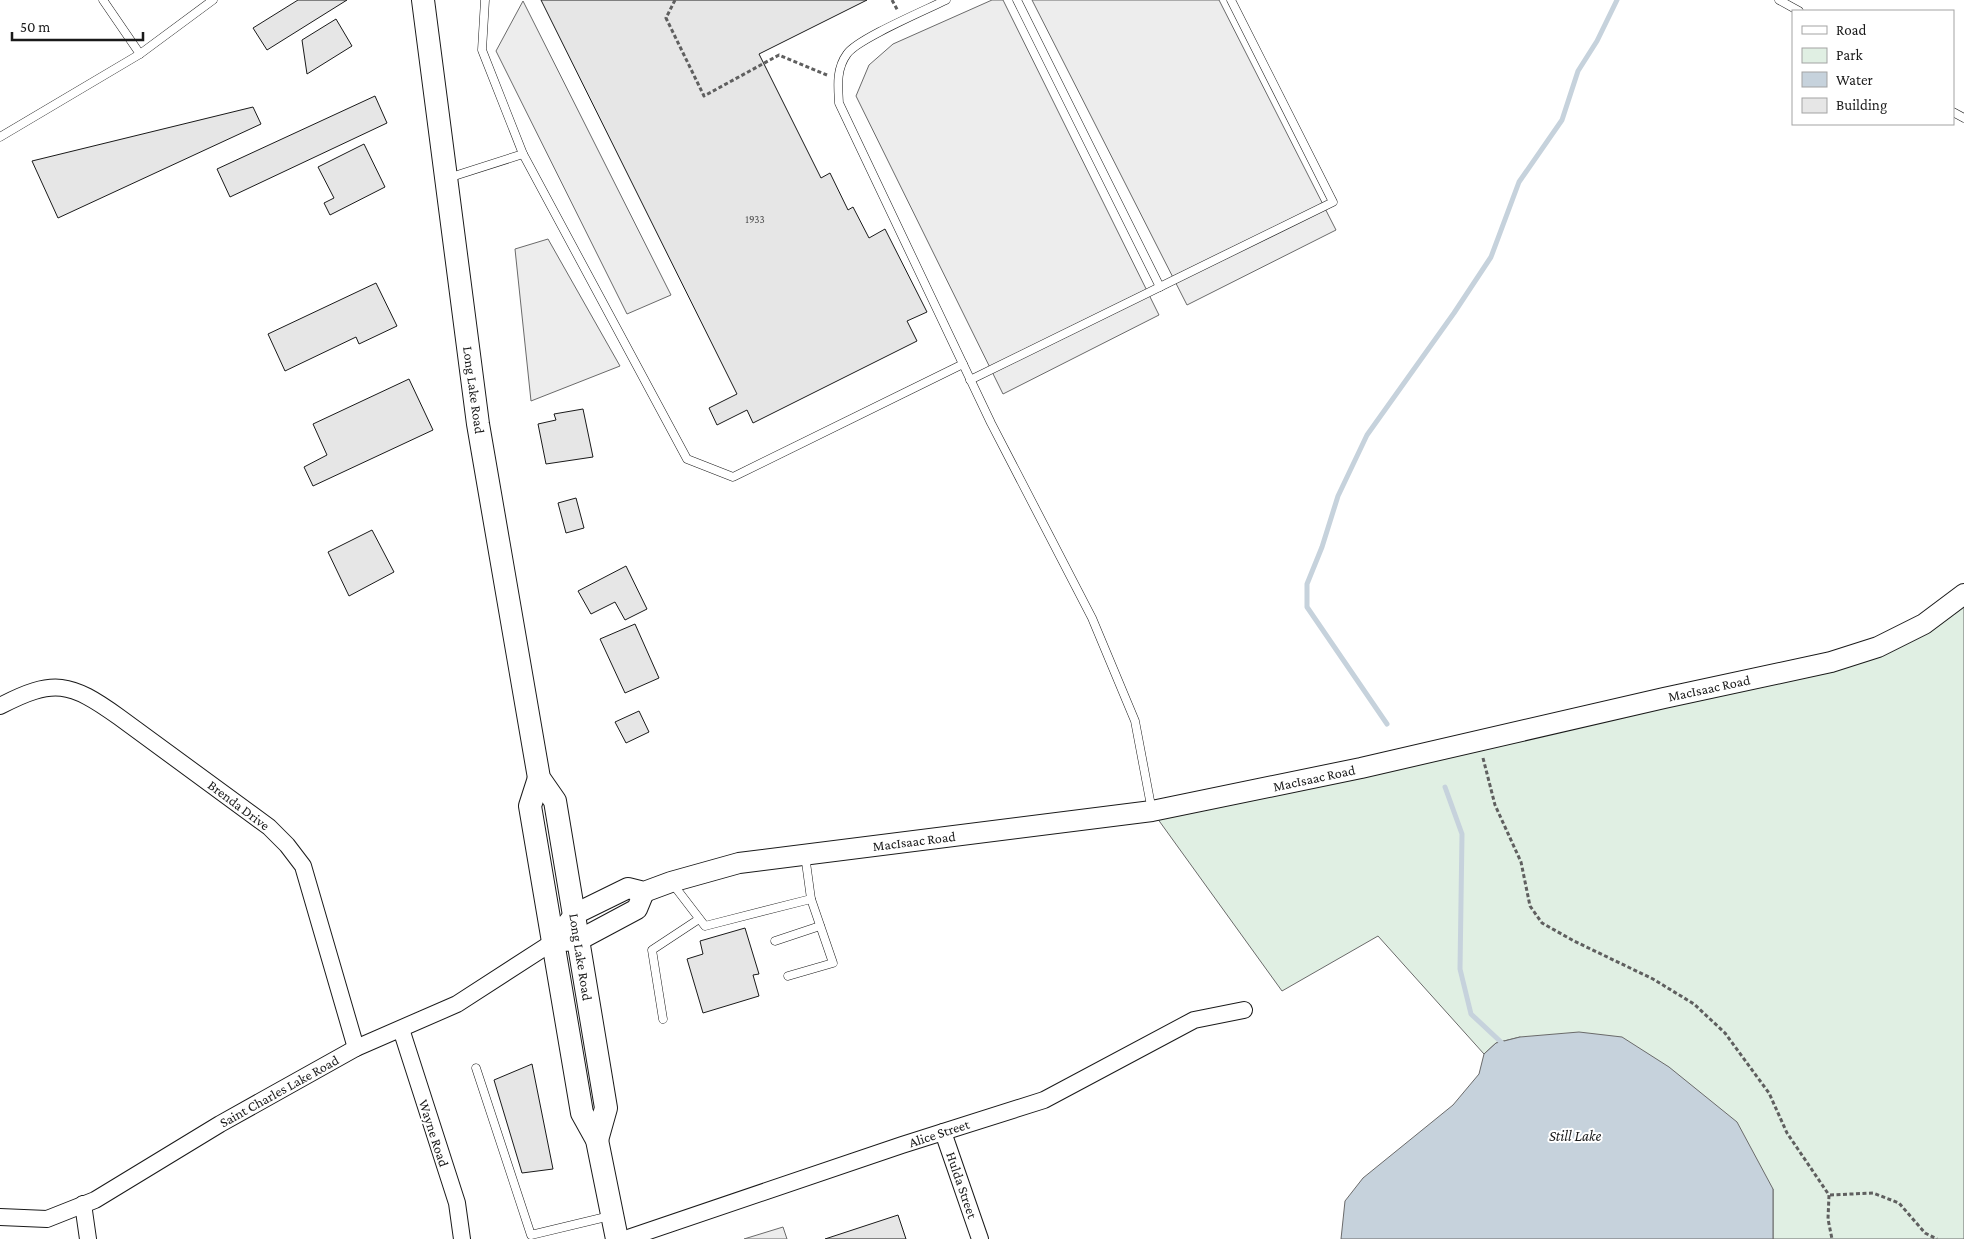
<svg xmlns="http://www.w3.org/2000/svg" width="1964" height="1239" viewBox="0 0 1964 1239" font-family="'Crimson Pro',serif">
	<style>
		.green { fill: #e0efe3; stroke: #6a6a6a }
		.parking { fill: #ededed; stroke: #6a6a6a }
		.water { fill: #c6d2dc; stroke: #6a6a6a }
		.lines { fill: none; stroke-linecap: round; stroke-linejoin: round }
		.stream { stroke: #c6d2dc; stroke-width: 5 }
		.building { fill: #e6e6e6; stroke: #1a1a1a }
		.service-casing { stroke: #1a1a1a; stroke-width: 9 }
		.minor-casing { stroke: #1a1a1a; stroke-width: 18 }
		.tertiary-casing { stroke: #1a1a1a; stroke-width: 22 }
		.secondary-casing { stroke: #1a1a1a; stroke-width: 24 }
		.path { stroke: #5f5f5f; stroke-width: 3; stroke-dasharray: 4 2.5; stroke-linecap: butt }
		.service { stroke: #fff; stroke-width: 8 }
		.minor { stroke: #fff; stroke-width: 16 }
		.tertiary { stroke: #fff; stroke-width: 20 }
		.secondary { stroke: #fff; stroke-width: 22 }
		.labels { text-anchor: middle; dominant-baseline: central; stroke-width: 4; stroke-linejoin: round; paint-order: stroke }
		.number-label { font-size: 11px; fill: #4d4d4d }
		.street-label { font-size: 14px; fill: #1a1a1a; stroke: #fff }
		.water-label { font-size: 15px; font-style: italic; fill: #1a1a1a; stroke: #fff }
	</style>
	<rect width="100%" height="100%" fill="#fff"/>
	<!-- green -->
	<polygon class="green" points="1964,594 1964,1239 1773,1239 1773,1189 1520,1037 1496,1043 1484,1054 1378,936 1282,991 1152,811 1831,662"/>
	<!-- parking -->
	<g class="parking">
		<polygon points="992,0 1003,0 1159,315 1003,394 856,96 869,65 893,44"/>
		<polygon points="1032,0 1219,0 1336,230 1187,305"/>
		<polygon points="523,1 671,295 627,314 496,51"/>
		<polygon points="548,239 620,366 531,401 515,249"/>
		<polygon points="783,1227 787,1239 744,1239"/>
	</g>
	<!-- water -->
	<polygon class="water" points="1579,1032 1622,1037 1669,1067 1737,1122 1773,1189 1773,1239 1341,1239 1345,1201 1363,1178 1453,1105 1479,1074 1484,1054 1496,1043 1520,1037"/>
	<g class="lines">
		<!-- stream -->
		<g class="stream">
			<polyline points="1387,724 1307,607 1307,584 1322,547 1338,496 1367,435 1454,313 1491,257 1519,182 1562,120 1578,71 1597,41 1617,0"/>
			<polyline points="1445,787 1462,834 1460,969 1471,1014 1502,1043"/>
		</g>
	</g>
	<!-- building -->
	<g class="building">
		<polygon points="298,0 347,0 267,50 253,28"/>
		<polygon points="541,0 867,0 759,54 821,178 830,173 848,210 853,207 869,238 885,229 927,312 907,321 917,341 753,423 747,410 717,425 709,408 737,394"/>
		<polygon points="336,19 352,46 307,74 302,40"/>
		<polygon points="375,96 387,123 230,197 217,169"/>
		<polygon points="253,107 261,124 58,218 32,161"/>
		<polygon points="364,144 385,187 330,215 324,203 334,198 318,167"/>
		<polygon points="376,283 397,326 359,344 356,337 285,371 268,334"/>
		<polygon points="409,379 433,430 313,486 304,467 327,455 313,424"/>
		<polygon points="583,409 593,457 546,464 538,424 556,420 554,414"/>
		<polygon points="576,498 584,528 566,533 558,503"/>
		<polygon points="372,530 394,572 349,596 328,552"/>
		<polygon points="626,566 647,609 625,620 615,602 591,614 578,591"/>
		<polygon points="635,624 659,678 625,693 600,639"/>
		<polygon points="639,711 649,732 626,743 615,722"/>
		<polygon points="745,928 759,974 753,975 759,996 703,1013 687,959 703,954 700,941"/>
		<polygon points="532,1064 553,1169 522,1173 494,1080"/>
		<polygon points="898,1215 906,1239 825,1239"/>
	</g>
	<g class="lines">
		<!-- service casing -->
		<g class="service-casing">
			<g id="service">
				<polyline points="103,0 140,54"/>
				<path d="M946,0C926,10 857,39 847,54C836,69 838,86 839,103L991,423L1092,618L1135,721L1152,811"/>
				<polyline points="1017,0 1160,287"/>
				<polyline points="1779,0 1799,11"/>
				<polyline points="1953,112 1964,118"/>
				<polyline points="0,137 140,54 213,0"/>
				<polyline points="523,154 687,459 733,477 963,364"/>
				<polyline points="448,178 523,154 482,50 485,0"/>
				<polyline points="970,380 1333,202 1231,0"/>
				<polyline points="672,883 705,926 811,899 805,855"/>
				<polyline points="775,941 820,926"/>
				<polyline points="788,976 833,963 811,899"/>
				<polyline points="663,1019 652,950 699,919"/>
				<polyline points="476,1068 531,1235 610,1216"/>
			</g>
		</g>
		<!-- minor casing -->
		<g class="minor-casing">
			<g id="minor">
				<path d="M0,706C54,678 70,682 119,717L269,827L287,845L303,866L356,1048"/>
				<polyline points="401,1029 457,1203 462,1239"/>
				<polyline points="943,1132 980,1239"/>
				<polyline points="83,1204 88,1239"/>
				<polyline points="0,1217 47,1219 95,1200 220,1124 356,1048 457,1004 553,942"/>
				<polyline points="625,1239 902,1145 1044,1100 1194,1020 1244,1010"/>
			</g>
		</g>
		<!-- tertiary casing -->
		<g class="tertiary-casing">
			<g id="tertiary">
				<polyline points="562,941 579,940 637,909 644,892"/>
				<polyline points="553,942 575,914 628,888 644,892 671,882 739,863 1152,811 1361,768 1664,698 1831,662 1878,647 1924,624 1964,594"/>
			</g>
		</g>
		<!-- secondary casing -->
		<g class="secondary-casing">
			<g id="secondary">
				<polyline points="423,0 478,424 539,778 555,801 606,1108 597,1140"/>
				<polyline points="539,778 530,806 582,1113 597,1140 617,1239"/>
			</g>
		</g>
		<!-- path -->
		<g class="path">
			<polyline points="675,0 666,18 704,96 779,55 827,75"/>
			<polyline points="892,0 898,11"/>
			<polyline points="1483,758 1495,805 1521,862 1530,906 1542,923 1574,941 1653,979 1694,1004 1725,1033 1769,1093 1787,1133 1829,1195 1828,1219 1832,1239"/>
			<polyline points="1830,1195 1873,1193 1899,1203 1925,1233 1937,1239"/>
		</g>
		<!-- service -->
		<use href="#service" class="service"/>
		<!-- minor -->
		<use href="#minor" class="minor"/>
		<!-- tertiary -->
		<use href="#tertiary" class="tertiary"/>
		<!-- secondary -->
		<use href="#secondary" class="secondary"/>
	</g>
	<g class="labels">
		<!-- number labels -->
		<g class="number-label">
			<text x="755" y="219">1933</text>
		</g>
		<!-- street labels -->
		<g class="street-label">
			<text transform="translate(474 390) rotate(82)">Long Lake Road</text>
			<text transform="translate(1709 688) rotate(-12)">MacIsaac Road</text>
			<text transform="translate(1314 778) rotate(-12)">MacIsaac Road</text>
			<text transform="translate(239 805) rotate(37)">Brenda Drive</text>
			<text transform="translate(914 841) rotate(-7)">MacIsaac Road</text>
			<text transform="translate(581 957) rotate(81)">Long Lake Road</text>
			<text transform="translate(279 1091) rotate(-29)">Saint Charles Lake Road</text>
			<text transform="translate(434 1133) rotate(72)">Wayne Road</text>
			<text transform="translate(939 1133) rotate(-18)">Alice Street</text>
			<text transform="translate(962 1185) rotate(71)">Hulda Street</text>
		</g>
		<!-- water labels -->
		<g class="water-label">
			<text x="1575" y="1136">Still Lake</text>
		</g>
	</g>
	<!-- legend -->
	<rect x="1792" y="10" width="162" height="115" fill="#ffffff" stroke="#a3a3a3"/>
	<rect x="1802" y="26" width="25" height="8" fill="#ffffff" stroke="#a3a3a3"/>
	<text x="1836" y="35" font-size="15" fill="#1a1a1a">Road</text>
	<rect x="1802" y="48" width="25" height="15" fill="#e0efe3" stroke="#a3a3a3"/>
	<text x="1836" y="60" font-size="15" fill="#1a1a1a">Park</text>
	<rect x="1802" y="72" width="25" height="15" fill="#c6d2dc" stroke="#a3a3a3"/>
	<text x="1836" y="85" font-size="15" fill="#1a1a1a">Water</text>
	<rect x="1802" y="98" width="25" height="15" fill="#e6e6e6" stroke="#a3a3a3"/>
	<text x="1836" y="110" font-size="15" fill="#1a1a1a">Building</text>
	<!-- scale -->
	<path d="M12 32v8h131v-8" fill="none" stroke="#1a1a1a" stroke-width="2.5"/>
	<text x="20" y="32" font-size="15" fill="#1a1a1a" stroke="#ffffff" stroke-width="4" paint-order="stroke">50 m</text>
</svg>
